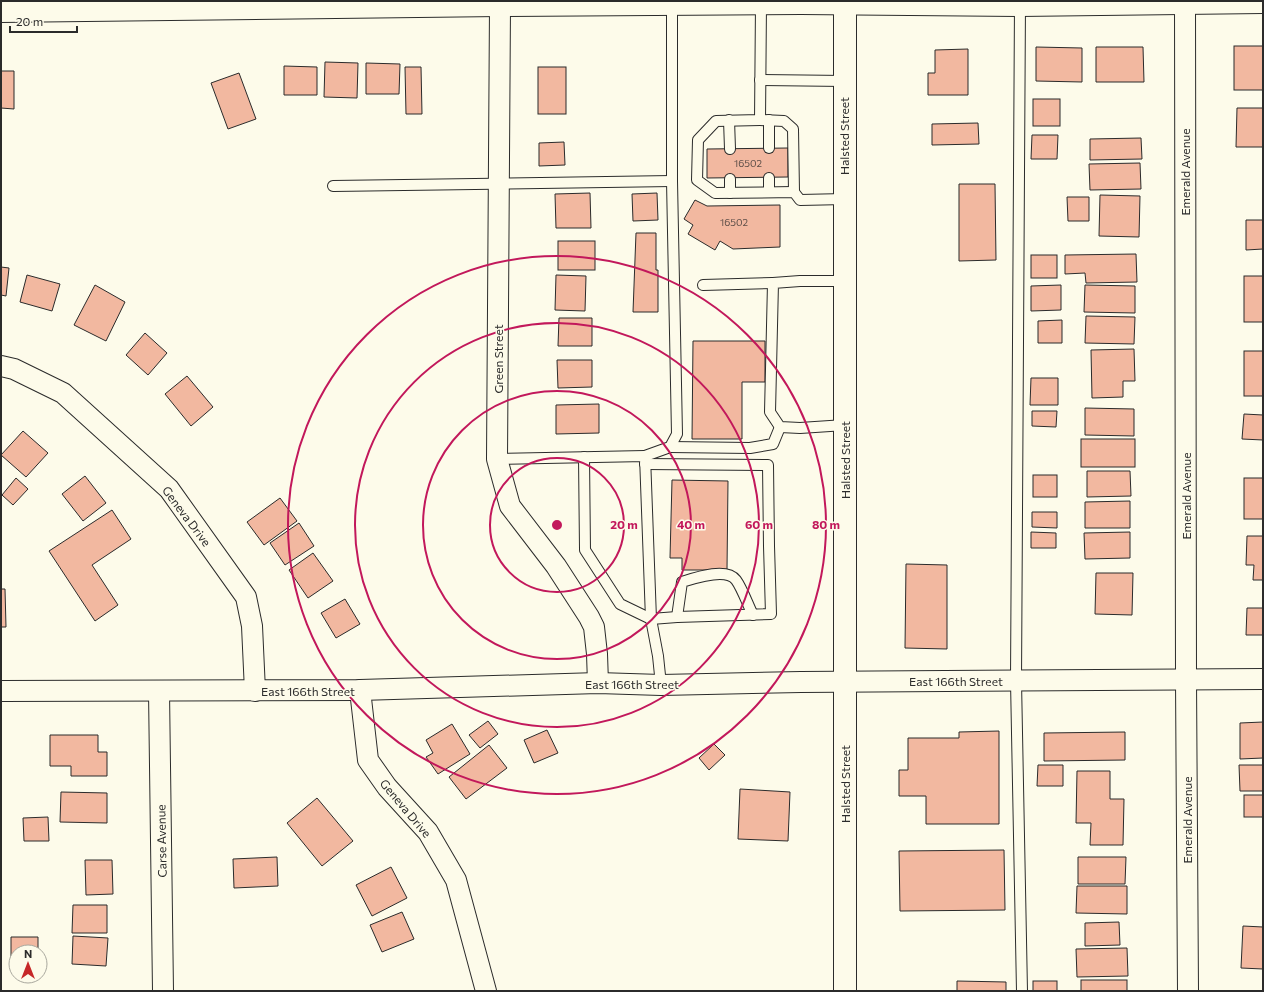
<svg xmlns="http://www.w3.org/2000/svg" width="1264" height="992" viewBox="0 0 1264 992" font-family="Commissioner,sans-serif">
	<style>
		.building { fill: #f2b8a0; stroke: #2b2b2b }
		.lines { fill: none; stroke-linecap: round; stroke-linejoin: round }
		.lane-casing { stroke: #2b2b2b; stroke-width: 12 }
		.street-casing { stroke: #2b2b2b; stroke-width: 22 }
		.primary-casing { stroke: #2b2b2b; stroke-width: 24 }
		.lane { stroke: #fdfbea; stroke-width: 10 }
		.street { stroke: #fdfbea; stroke-width: 20 }
		.primary { stroke: #fdfbea; stroke-width: 22 }
		.ring { fill: none; stroke: #c2185b; stroke-width: 2 }
		.labels { text-anchor: middle; dominant-baseline: central; stroke-width: 3; stroke-linejoin: round; paint-order: stroke }
		.number-label { font-size: 10px; fill: #5d4e48 }
		.street-label { font-size: 12px; fill: #2b2b2b; stroke: #fdfbea }
		.centre { fill: #c2185b; stroke: #fdfbea; stroke-width: 2 }
		.ring-label { font-size: 12px; text-anchor: middle; font-weight: bold; fill: #c2185b; stroke: #fdfbea; stroke-width: 3; stroke-linejoin: round; paint-order: stroke }
	</style>
	<rect width="100%" height="100%" fill="#fdfbea"/>
	<!-- building -->
	<g class="building">
		<rect x="1234" y="46" width="29" height="44"/>
		<polygon points="1036,47 1082,48 1082,82 1036,81"/>
		<polygon points="1096,47 1143,47 1144,82 1096,82"/>
		<polygon points="968,49 968,95 928,95 928,73 935,73 935,50"/>
		<polygon points="325,62 358,63 357,98 324,97"/>
		<polygon points="366,63 400,64 399,94 366,94"/>
		<polygon points="284,66 317,67 317,95 284,95"/>
		<polygon points="405,67 421,67 422,114 406,114"/>
		<rect x="538" y="67" width="28" height="47"/>
		<polygon points="1,71 14,71 14,109 1,108"/>
		<polygon points="239,73 256,119 228,129 211,83"/>
		<rect x="1033" y="99" width="27" height="27"/>
		<polygon points="1237,108 1263,108 1263,147 1236,147"/>
		<polygon points="978,123 979,144 932,145 932,124"/>
		<polygon points="1032,135 1058,135 1057,159 1031,159"/>
		<polygon points="1141,138 1142,159 1090,160 1090,139"/>
		<polygon points="564,142 565,165 539,166 539,143"/>
		<polygon points="788,148 788,177 707,178 707,149"/>
		<polygon points="1140,163 1141,189 1090,190 1089,164"/>
		<polygon points="959,184 995,184 996,260 959,261"/>
		<polygon points="590,193 591,228 556,228 555,194"/>
		<polygon points="657,193 658,220 633,221 632,194"/>
		<polygon points="1100,195 1140,196 1139,237 1099,236"/>
		<polygon points="1067,197 1089,197 1089,221 1068,221"/>
		<polygon points="695,200 707,206 780,205 780,247 733,249 720,241 715,250 688,234 693,225 684,219"/>
		<polygon points="1246,220 1263,220 1263,249 1246,250"/>
		<polygon points="636,233 656,233 656,270 658,270 658,312 633,312"/>
		<rect x="558" y="241" width="37" height="29"/>
		<polygon points="1136,254 1137,282 1086,283 1085,273 1065,274 1065,255"/>
		<rect x="1031" y="255" width="26" height="23"/>
		<polygon points="1,267 9,268 6,296 1,295"/>
		<polygon points="27,275 60,284 52,311 20,302"/>
		<polygon points="556,275 586,276 585,311 555,310"/>
		<rect x="1244" y="276" width="19" height="46"/>
		<polygon points="95,285 125,302 106,341 74,325"/>
		<polygon points="1061,285 1061,310 1031,311 1031,286"/>
		<polygon points="1085,285 1135,286 1135,313 1084,312"/>
		<polygon points="1086,316 1135,317 1134,344 1085,343"/>
		<polygon points="559,318 592,318 592,346 558,346"/>
		<polygon points="1062,320 1062,343 1038,343 1038,321"/>
		<polygon points="145,333 167,353 148,375 126,355"/>
		<polygon points="693,341 765,341 765,382 742,382 742,439 692,439"/>
		<polygon points="1134,349 1135,381 1123,381 1123,397 1092,398 1091,350"/>
		<rect x="1244" y="351" width="19" height="45"/>
		<polygon points="557,360 592,360 592,387 558,388"/>
		<polygon points="187,376 213,407 191,426 165,394"/>
		<polygon points="1031,378 1058,378 1058,405 1030,405"/>
		<polygon points="599,404 599,433 556,434 556,405"/>
		<polygon points="1085,408 1134,409 1134,436 1085,435"/>
		<polygon points="1032,411 1057,411 1056,427 1032,426"/>
		<polygon points="1244,414 1263,415 1263,440 1242,439"/>
		<polygon points="23,431 48,453 26,477 1,455"/>
		<rect x="1081" y="439" width="54" height="28"/>
		<polygon points="1087,471 1130,471 1131,496 1087,497"/>
		<rect x="1033" y="475" width="24" height="22"/>
		<polygon points="85,476 106,503 83,521 62,494"/>
		<polygon points="16,478 28,489 13,505 2,495"/>
		<rect x="1244" y="478" width="19" height="41"/>
		<polygon points="672,480 728,481 727,570 682,570 682,558 670,558"/>
		<polygon points="280,498 297,521 264,545 247,522"/>
		<polygon points="1130,501 1130,528 1085,528 1085,502"/>
		<polygon points="112,510 131,539 92,565 118,605 95,621 49,551"/>
		<polygon points="1032,512 1057,512 1057,528 1032,527"/>
		<polygon points="299,523 314,546 285,565 270,543"/>
		<polygon points="1031,532 1056,533 1056,548 1031,548"/>
		<polygon points="1130,532 1130,558 1085,559 1084,533"/>
		<polygon points="1247,536 1263,536 1263,580 1253,580 1254,565 1246,565"/>
		<polygon points="313,553 333,581 308,598 289,570"/>
		<polygon points="906,564 947,565 947,649 905,648"/>
		<polygon points="1096,573 1133,573 1132,615 1095,614"/>
		<polygon points="1,589 5,589 6,627 1,627"/>
		<polygon points="345,599 360,624 336,638 321,613"/>
		<polygon points="1247,608 1263,608 1263,635 1246,635"/>
		<polygon points="488,721 498,734 480,748 469,735"/>
		<polygon points="1263,722 1263,758 1240,759 1240,723"/>
		<polygon points="452,724 470,754 438,774 426,757 433,753 426,740"/>
		<polygon points="547,730 558,753 534,763 524,740"/>
		<polygon points="999,731 999,824 926,824 926,796 899,796 899,770 908,770 908,738 959,738 959,732"/>
		<polygon points="1125,732 1125,760 1044,761 1044,733"/>
		<polygon points="50,735 98,735 98,752 107,752 107,776 71,776 71,766 50,766"/>
		<polygon points="714,744 725,755 709,770 699,758"/>
		<polygon points="489,745 507,768 466,799 449,777"/>
		<polygon points="1038,765 1063,765 1063,786 1037,786"/>
		<polygon points="1239,765 1263,765 1263,791 1240,791"/>
		<polygon points="1077,771 1110,771 1110,799 1124,799 1123,845 1090,845 1091,823 1076,823"/>
		<polygon points="740,789 790,792 788,841 738,839"/>
		<polygon points="61,792 107,793 107,823 60,822"/>
		<rect x="1244" y="795" width="19" height="22"/>
		<polygon points="317,798 353,841 322,866 287,823"/>
		<polygon points="48,817 49,841 24,841 23,818"/>
		<polygon points="1004,850 1005,910 900,911 899,851"/>
		<polygon points="277,857 278,886 234,888 233,859"/>
		<polygon points="1078,857 1126,857 1125,884 1078,884"/>
		<polygon points="85,860 112,860 113,894 86,895"/>
		<polygon points="391,867 407,898 372,916 356,885"/>
		<polygon points="1077,886 1127,886 1127,914 1076,913"/>
		<polygon points="73,905 107,905 107,933 72,933"/>
		<polygon points="402,912 414,939 382,952 370,925"/>
		<polygon points="1119,922 1120,945 1085,946 1085,923"/>
		<polygon points="1243,926 1263,927 1263,969 1241,968"/>
		<polygon points="73,936 108,938 106,966 72,964"/>
		<polygon points="11,937 38,937 38,952 16,952 16,959 11,959"/>
		<polygon points="1127,948 1128,976 1077,977 1076,949"/>
		<rect x="1081" y="980" width="46" height="11"/>
		<polygon points="957,981 1006,982 1006,991 957,991"/>
		<rect x="1033" y="981" width="24" height="10"/>
	</g>
	<g class="lines">
		<!-- lane casing -->
		<g class="lane-casing">
			<g id="lane">
				<polyline points="1020,3 1016,681 1022,991"/>
				<polyline points="761,4 760,120 716,121 698,140 697,180 715,193 794,192 800,200 845,199"/>
				<polyline points="760,80 845,81"/>
				<polyline points="729,120 730,149"/>
				<polyline points="760,120 784,121 793,129 794,192"/>
				<polyline points="769,120 769,148"/>
				<polyline points="769,178 769,192"/>
				<polyline points="730,179 730,193"/>
				<polyline points="333,186 672,181"/>
				<polyline points="845,281 800,281 773,283 770,412 780,427 800,428 845,425"/>
				<polyline points="703,285 773,283"/>
				<polyline points="670,447 750,448 773,444 780,427"/>
				<polyline points="645,456 670,447 677,434 672,181 672,5"/>
				<polyline points="584,457 585,550 620,604 651,619 677,617 771,614 769,546 768,465 645,464"/>
				<polyline points="497,459 645,456 651,619 658,656 661,685"/>
				<path d="M677,617L682,582C695,578 726,567 736,580C742,588 748,605 753,615"/>
			</g>
		</g>
		<!-- street casing -->
		<g class="street-casing">
			<g id="street">
				<polyline points="1185,1 1186,680 1188,991"/>
				<polyline points="500,6 497,459 510,506 556,566 589,617 594,627 597,654 598,683"/>
				<polyline points="1,12 500,6 801,4 1020,6 1263,3"/>
				<polyline points="1,366 14,369 63,393 169,489 246,597 252,626 255,691"/>
				<polyline points="360,690 368,760 387,787 428,832 456,880 486,991"/>
				<polyline points="1,691 360,690 598,683 661,685 801,682 1263,679"/>
				<polyline points="159,691 163,991"/>
			</g>
		</g>
		<!-- primary casing -->
		<g class="primary-casing">
			<polyline id="primary" points="845,1 845,991"/>
		</g>
		<!-- lane -->
		<use href="#lane" class="lane"/>
		<!-- street -->
		<use href="#street" class="street"/>
		<!-- primary -->
		<use href="#primary" class="primary"/>
	</g>
	<!-- distance rings -->
	<g class="ring">
		<circle cx="557" cy="525" r="67"/>
		<circle cx="557" cy="525" r="134"/>
		<circle cx="557" cy="525" r="202"/>
		<circle cx="557" cy="525" r="269"/>
	</g>
	<g class="labels">
		<!-- number labels -->
		<g class="number-label">
			<text x="748" y="163">16502</text>
			<text x="734" y="222">16502</text>
		</g>
		<!-- street labels -->
		<g class="street-label">
			<text transform="translate(844 136) rotate(-90)">Halsted Street</text>
			<text transform="translate(1185 172) rotate(-90)">Emerald Avenue</text>
			<text transform="translate(498 359) rotate(-90)">Green Street</text>
			<text transform="translate(845 460) rotate(-90)">Halsted Street</text>
			<text transform="translate(1186 496) rotate(-90)">Emerald Avenue</text>
			<text transform="translate(187 516) rotate(53)">Geneva Drive</text>
			<text x="956" y="681">East 166th Street</text>
			<text x="632" y="684">East 166th Street</text>
			<text x="308" y="691">East 166th Street</text>
			<text transform="translate(845 784) rotate(-90)">Halsted Street</text>
			<text transform="translate(406 808) rotate(50)">Geneva Drive</text>
			<text transform="translate(1187 820) rotate(-90)">Emerald Avenue</text>
			<text transform="translate(161 841) rotate(-91)">Carse Avenue</text>
		</g>
	</g>
	<circle cx="557" cy="525" r="6" class="centre"/>
	<g class="ring-label">
		<text x="624" y="529">20 m</text>
		<text x="691" y="529">40 m</text>
		<text x="759" y="529">60 m</text>
		<text x="826" y="529">80 m</text>
	</g>
	<!-- border -->
	<rect width="1264" height="992" fill="none" stroke="#2b2b2b" stroke-width="4"/>
	<!-- north arrow -->
	<g transform="translate(28 964)"><circle r="19" fill="#fdfbea" stroke="#a9a89e"/>
	<path d="M0-3L7 15L0 10L-7 15Z" fill="#c62828"/>
	<text y="-6" font-size="11" font-weight="bold" text-anchor="middle" fill="#2b2b2b">N</text>
	</g>
	<!-- scale -->
	<path d="M10 26v6h67v-6" fill="none" stroke="#2b2b2b" stroke-width="2"/>
	<text x="16" y="26" font-size="12" fill="#2b2b2b" stroke="#fdfbea" stroke-width="3" paint-order="stroke">20 m</text>
</svg>
